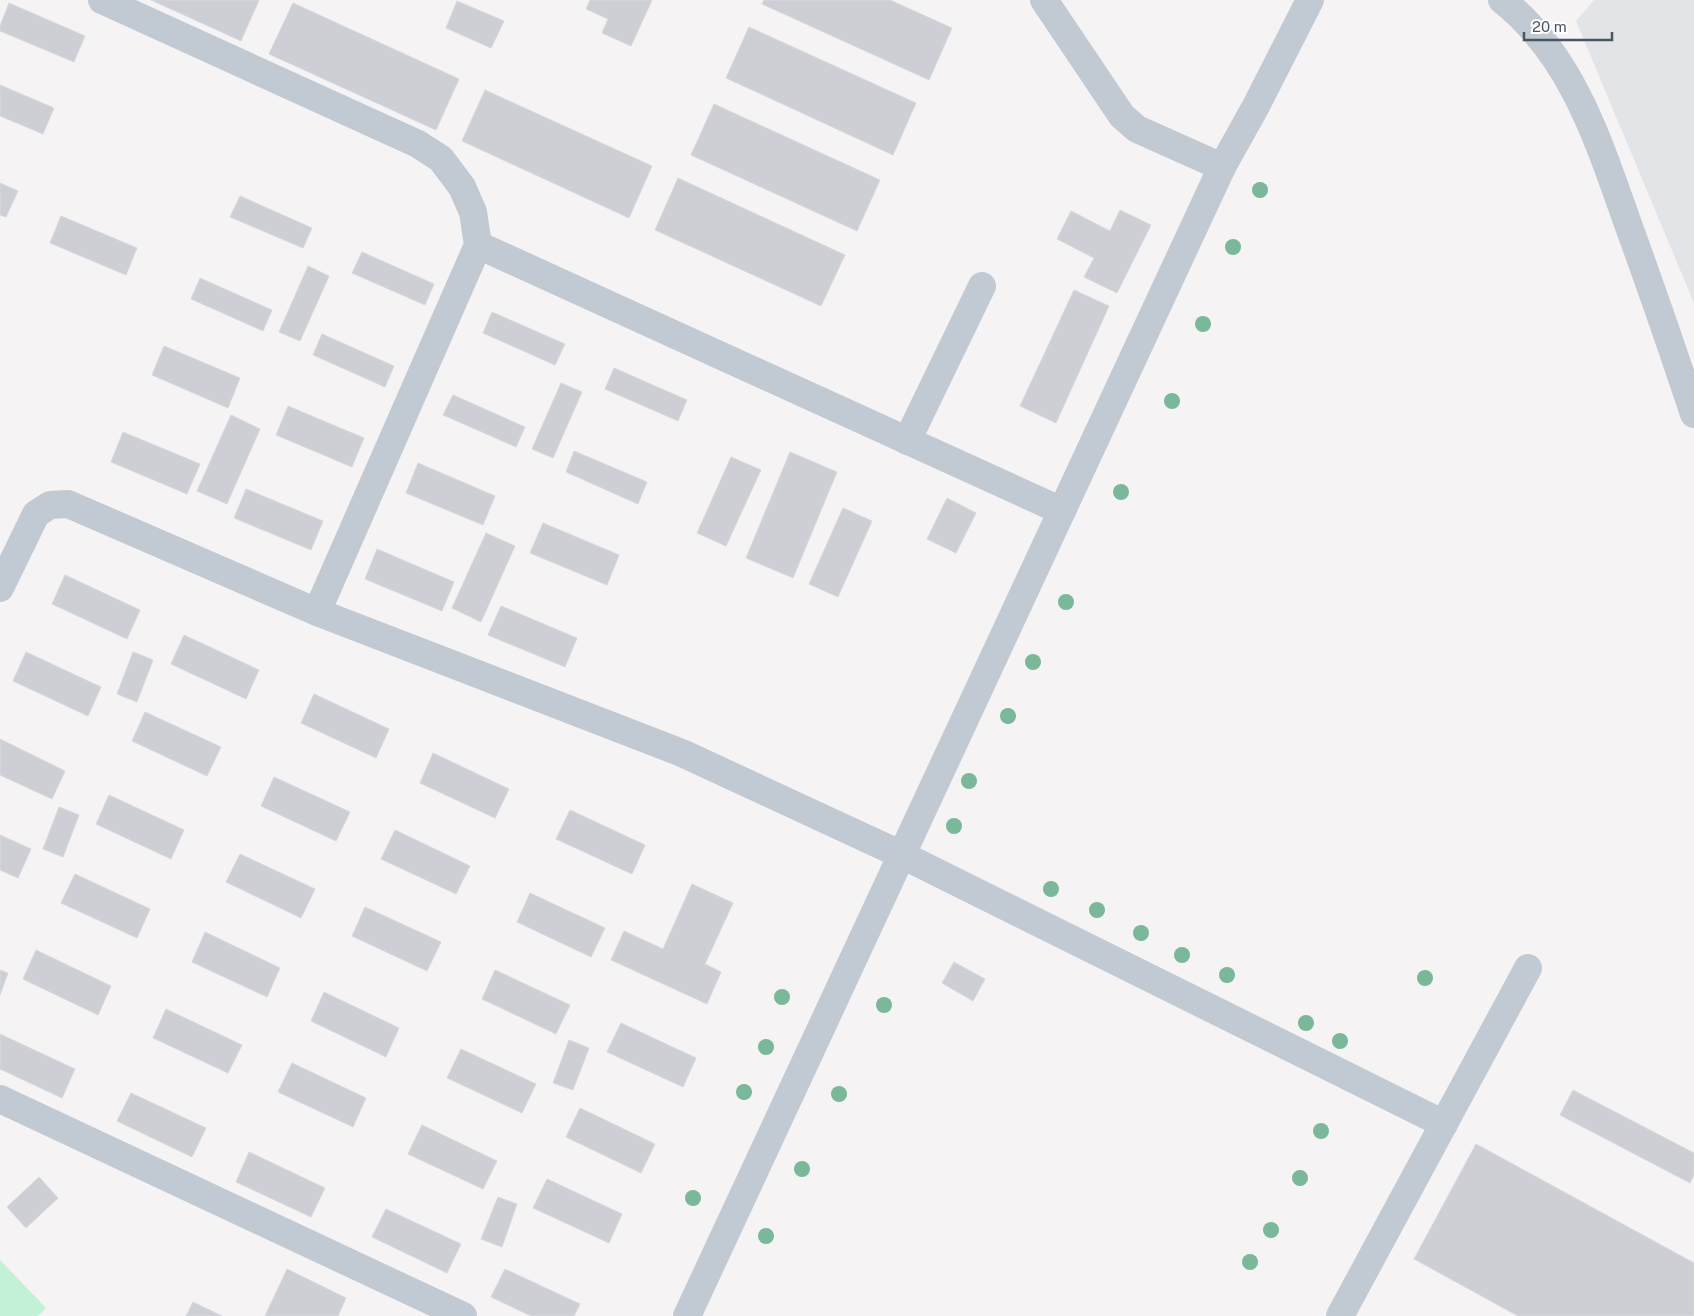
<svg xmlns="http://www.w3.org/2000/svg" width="1694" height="1316" viewBox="0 0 1694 1316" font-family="'Public Sans',sans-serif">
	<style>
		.airport { fill: #e2e4e7 }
		.green { fill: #c3f1d5 }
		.building { fill: #cdcfd5; stroke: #d7d9de }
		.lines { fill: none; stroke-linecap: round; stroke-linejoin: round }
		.minor { stroke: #c1cad2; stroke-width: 28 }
		.tree { fill: #7bb799 }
	</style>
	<rect width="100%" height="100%" fill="#f5f3f3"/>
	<!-- airport -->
	<polygon class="airport" points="1594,0 1694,0 1694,303 1576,21"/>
	<!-- green -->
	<polygon class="green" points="0,1260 46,1308 38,1316 0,1316"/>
	<!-- building -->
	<g class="building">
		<polygon points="151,0 259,0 241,41"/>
		<polygon points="590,0 652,0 631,46 602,33 608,19 586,9"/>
		<polygon points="764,0 890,0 952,28 929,80 762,4"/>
		<polygon points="457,1 504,21 491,48 446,28"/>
		<polygon points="9,3 85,36 74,62 0,31 0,26"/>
		<polygon points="293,3 459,79 436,130 269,54"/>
		<polygon points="749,27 916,103 893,155 726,78"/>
		<polygon points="0,85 54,108 43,134 0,116"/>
		<polygon points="485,90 652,166 629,218 462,141"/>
		<polygon points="714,104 880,180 857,231 691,155"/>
		<polygon points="678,178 845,255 821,306 655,230"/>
		<polygon points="0,183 18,191 6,217 0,215"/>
		<polygon points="240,196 312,228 303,248 230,217"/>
		<polygon points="1120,210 1151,225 1117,293 1084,277 1094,258 1057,239 1071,211 1110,231"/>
		<polygon points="61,216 137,248 126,275 50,243"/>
		<polygon points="362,252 434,284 425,305 352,273"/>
		<polygon points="308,266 329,276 300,341 279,332"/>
		<polygon points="200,278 272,310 263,331 191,299"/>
		<polygon points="1074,290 1109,306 1056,423 1020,406"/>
		<polygon points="492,312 565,344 555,365 483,333"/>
		<polygon points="322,334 394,366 385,387 313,355"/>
		<polygon points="164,346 240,378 228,408 152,375"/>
		<polygon points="614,368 687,400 678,421 605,389"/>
		<polygon points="561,383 582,392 553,458 532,449"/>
		<polygon points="453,395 525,427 516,447 443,415"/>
		<polygon points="288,406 364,438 352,467 276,435"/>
		<polygon points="231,415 260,429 227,504 197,491"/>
		<polygon points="123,432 200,464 187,494 111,462"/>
		<polygon points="574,451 647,482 638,504 566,472"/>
		<polygon points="790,452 837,472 793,578 746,558"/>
		<polygon points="731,457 761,470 726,546 697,533"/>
		<polygon points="418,463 495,496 483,525 406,493"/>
		<polygon points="246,489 323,521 311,550 234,518"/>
		<polygon points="947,498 976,513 956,553 927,539"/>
		<polygon points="843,508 872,521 838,597 809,584"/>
		<polygon points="543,523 619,555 607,585 530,553"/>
		<polygon points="486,533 515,546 481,622 452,608"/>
		<polygon points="377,549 454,582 442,611 365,579"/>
		<polygon points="65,575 140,610 127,639 52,604"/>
		<polygon points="501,606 577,638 565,667 488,635"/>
		<polygon points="184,635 259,670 246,699 171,664"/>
		<polygon points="26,652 101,687 88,716 13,681"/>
		<polygon points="133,652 153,660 137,702 117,694"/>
		<polygon points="314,694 389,729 376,758 301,723"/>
		<polygon points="145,712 221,747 207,776 132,741"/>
		<polygon points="0,739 65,771 52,799 0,775"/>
		<polygon points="433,753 509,789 495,818 420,783"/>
		<polygon points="274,777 350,812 336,841 261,806"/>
		<polygon points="109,795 184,830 171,859 96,824"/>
		<polygon points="59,807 79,815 63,857 43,849"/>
		<polygon points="570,810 645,845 632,874 556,839"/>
		<polygon points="395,830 470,866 456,894 381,859"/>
		<polygon points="0,835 31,849 18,878 0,870"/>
		<polygon points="240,854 315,889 301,918 226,882"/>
		<polygon points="75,874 150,909 137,938 61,903"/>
		<polygon points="692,884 733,903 705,964 721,972 707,1004 611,960 624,931 663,949"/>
		<polygon points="530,893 605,928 591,957 517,922"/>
		<polygon points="365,907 441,942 427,971 352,936"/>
		<polygon points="205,932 280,968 267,997 192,962"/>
		<polygon points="36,950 111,986 98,1015 23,979"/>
		<polygon points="954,962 985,979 973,1001 942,983"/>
		<polygon points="0,970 8,973 0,995"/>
		<polygon points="495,970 570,1005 556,1034 482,999"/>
		<polygon points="324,992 399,1028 386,1057 311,1021"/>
		<polygon points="166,1009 242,1045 228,1073 153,1038"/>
		<polygon points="621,1023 696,1058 683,1087 607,1052"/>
		<polygon points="0,1034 75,1069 62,1098 0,1069"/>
		<polygon points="569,1040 589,1048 573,1090 553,1083"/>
		<polygon points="461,1049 536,1084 522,1113 447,1078"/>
		<polygon points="292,1063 366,1098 353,1127 278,1092"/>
		<polygon points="1573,1090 1694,1153 1694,1175 1690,1183 1560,1115"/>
		<polygon points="131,1093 206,1128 192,1157 117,1121"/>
		<polygon points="580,1108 655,1144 641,1173 566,1137"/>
		<polygon points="422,1125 497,1161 483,1189 408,1154"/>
		<polygon points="1476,1144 1694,1263 1694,1316 1518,1316 1414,1259"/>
		<polygon points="249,1152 325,1188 311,1217 236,1182"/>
		<polygon points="39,1177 58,1198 26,1228 7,1207"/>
		<polygon points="547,1179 622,1214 609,1243 533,1208"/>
		<polygon points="498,1197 517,1204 502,1247 481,1239"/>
		<polygon points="386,1209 461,1244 447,1273 372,1237"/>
		<polygon points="287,1269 346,1298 338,1316 265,1316"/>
		<polygon points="505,1269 580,1304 574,1316 531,1316 491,1297"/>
		<polygon points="193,1302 222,1316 186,1316"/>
	</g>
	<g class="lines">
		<!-- minor -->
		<g class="minor">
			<polyline points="102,0 418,144 441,159 462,187 473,212 478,245 317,612"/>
			<polyline points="1044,0 1122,116 1137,129 1222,167"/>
			<path d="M1502,0C1573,56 1599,143 1628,224C1651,287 1673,351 1694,414"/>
			<polyline points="478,245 1062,511"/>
			<polyline points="907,441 982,286"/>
			<polyline points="0,588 36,514 50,505 68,504 317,612 682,753 902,855 1444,1124"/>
			<polyline points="0,1099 463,1316"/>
			<polyline points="687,1316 1222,167 1256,106 1310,0"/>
			<polyline points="1340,1316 1528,968"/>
		</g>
	</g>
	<!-- trees -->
	<g class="tree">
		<circle cx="1260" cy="190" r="8"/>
		<circle cx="1233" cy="247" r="8"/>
		<circle cx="1203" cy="324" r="8"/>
		<circle cx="1172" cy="401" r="8"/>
		<circle cx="1121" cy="492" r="8"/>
		<circle cx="1066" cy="602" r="8"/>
		<circle cx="1033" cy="662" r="8"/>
		<circle cx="1008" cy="716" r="8"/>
		<circle cx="969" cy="781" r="8"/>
		<circle cx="954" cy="826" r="8"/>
		<circle cx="1051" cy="889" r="8"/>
		<circle cx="1097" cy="910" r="8"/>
		<circle cx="1141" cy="933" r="8"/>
		<circle cx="1182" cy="955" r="8"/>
		<circle cx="1227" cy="975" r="8"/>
		<circle cx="1425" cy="978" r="8"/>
		<circle cx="782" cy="997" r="8"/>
		<circle cx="884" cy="1005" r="8"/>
		<circle cx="1306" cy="1023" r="8"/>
		<circle cx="1340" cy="1041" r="8"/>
		<circle cx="766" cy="1047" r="8"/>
		<circle cx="744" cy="1092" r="8"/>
		<circle cx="839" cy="1094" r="8"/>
		<circle cx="1321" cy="1131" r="8"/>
		<circle cx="802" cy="1169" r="8"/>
		<circle cx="1300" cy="1178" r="8"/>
		<circle cx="693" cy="1198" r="8"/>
		<circle cx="1271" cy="1230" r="8"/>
		<circle cx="766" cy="1236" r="8"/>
		<circle cx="1250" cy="1262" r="8"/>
	</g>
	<!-- scale -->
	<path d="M1524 32v8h88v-8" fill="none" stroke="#4a5661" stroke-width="2.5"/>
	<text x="1532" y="32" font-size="15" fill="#4a5661" stroke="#ffffff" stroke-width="4" paint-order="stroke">20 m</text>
</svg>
